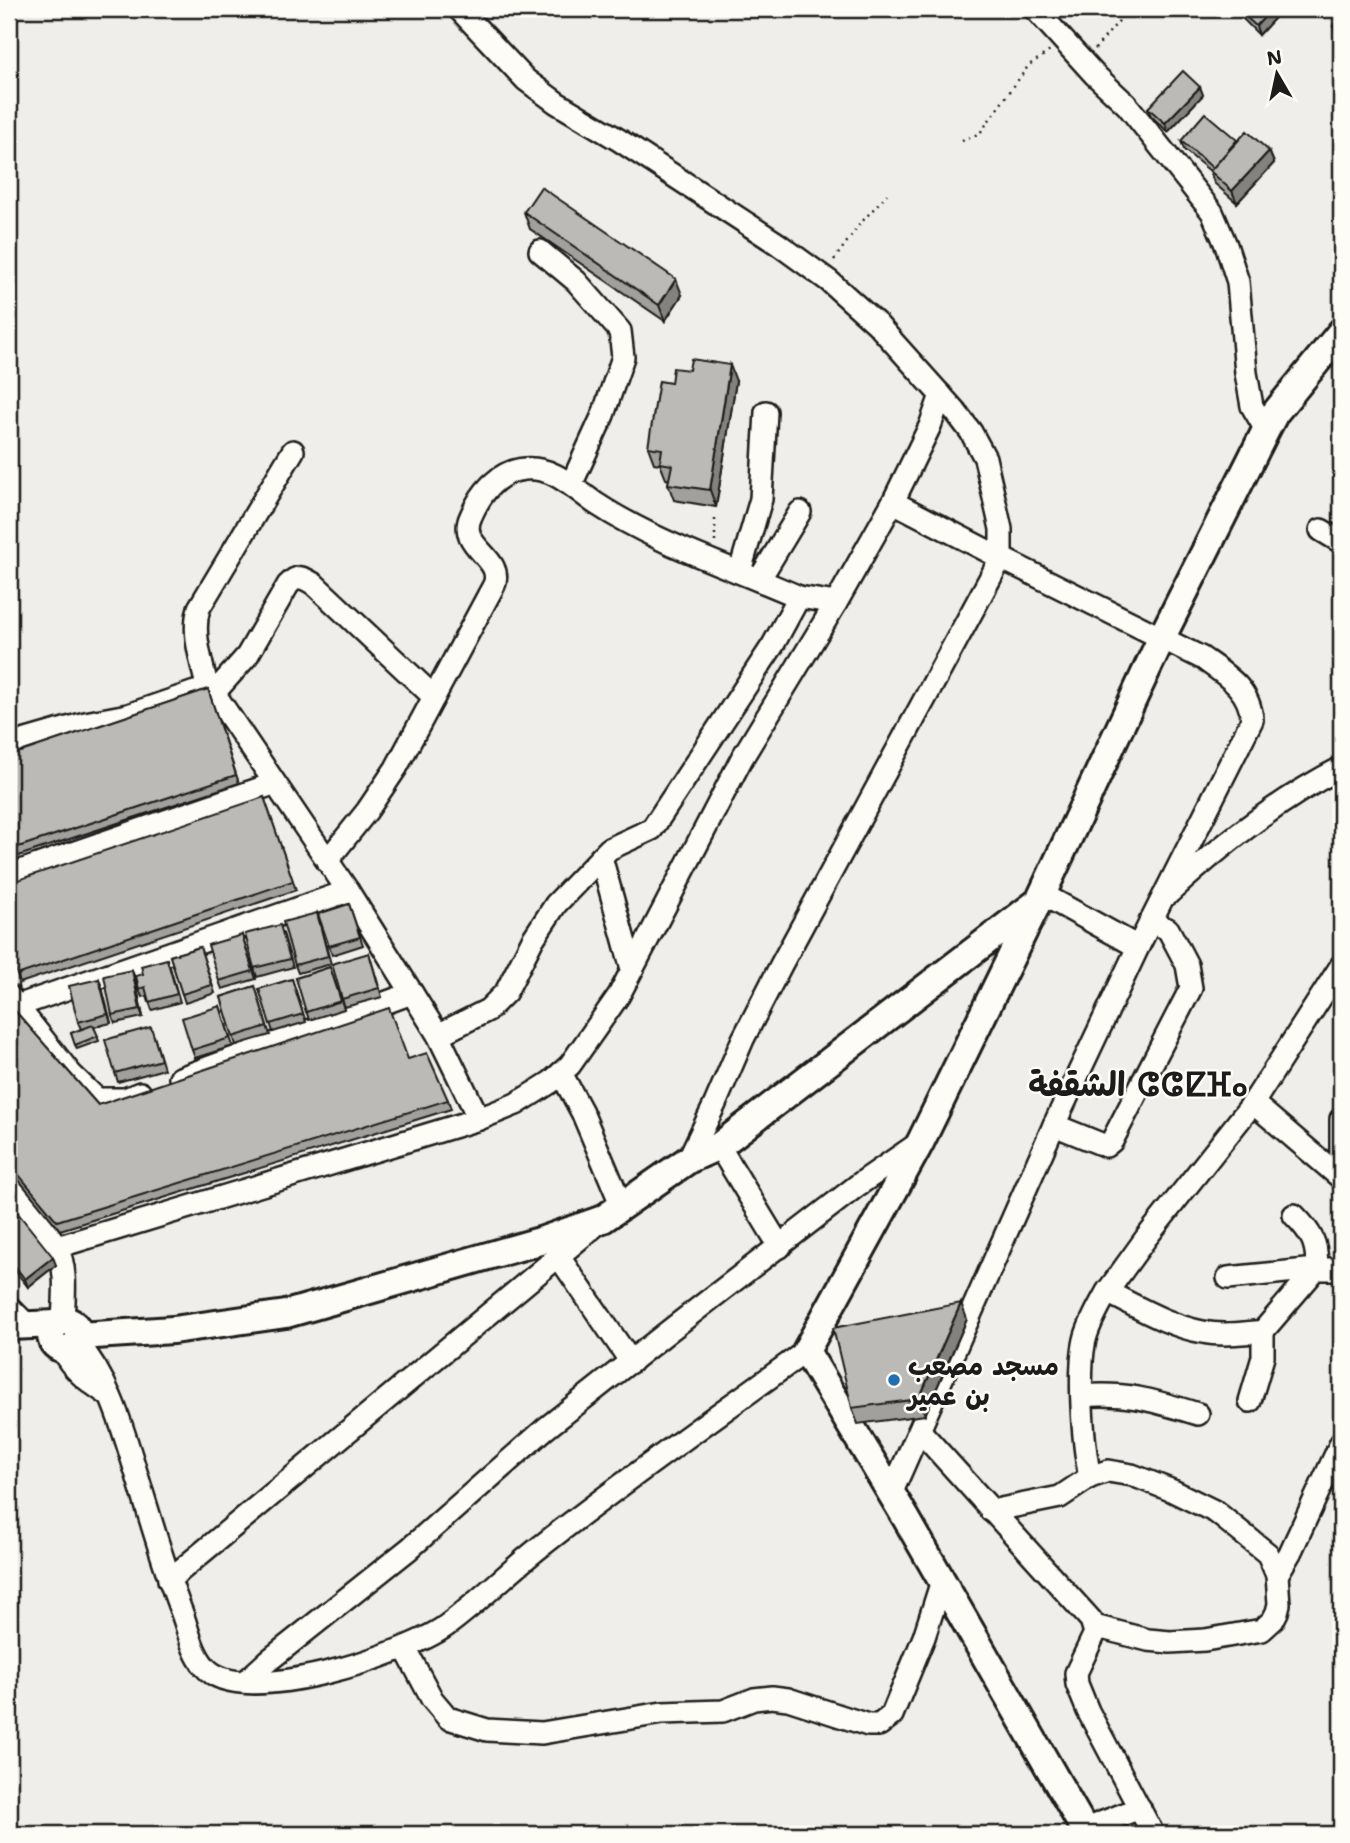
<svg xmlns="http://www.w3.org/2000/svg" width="1350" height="1843" viewBox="0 0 1350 1843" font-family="'Shantell Sans','Playpen Sans Arabic','Noto Sans Tifinagh',sans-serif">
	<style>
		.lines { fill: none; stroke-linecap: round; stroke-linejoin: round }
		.minor-casing { stroke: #1c1c1c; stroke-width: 26 }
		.major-casing { stroke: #1c1c1c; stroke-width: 32 }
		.path { stroke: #1c1c1c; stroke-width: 2.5; stroke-dasharray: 2 5; stroke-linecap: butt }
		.minor { stroke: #fdfcf7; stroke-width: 21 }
		.major { stroke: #fdfcf7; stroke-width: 26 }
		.wall { fill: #a1a09d; stroke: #1c1c1c; stroke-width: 2 }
		.shaded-wall { fill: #83827f; stroke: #1c1c1c; stroke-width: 2 }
		.building { fill: #bbbab6; stroke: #1c1c1c; stroke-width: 2 }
		.poi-dot { fill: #1f6fb2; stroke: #fdfcf7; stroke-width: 2.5 }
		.labels { text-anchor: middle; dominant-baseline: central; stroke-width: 5; stroke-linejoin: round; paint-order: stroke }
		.poi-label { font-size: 26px; font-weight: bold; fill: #1c1c1c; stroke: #fdfcf7; text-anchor: start }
		.district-label { font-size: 33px; font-weight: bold; fill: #1c1c1c; stroke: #fdfcf7 }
	</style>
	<rect width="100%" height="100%" fill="#f0eeea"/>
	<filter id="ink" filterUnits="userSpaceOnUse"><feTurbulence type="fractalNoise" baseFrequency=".0143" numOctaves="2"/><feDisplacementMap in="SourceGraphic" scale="14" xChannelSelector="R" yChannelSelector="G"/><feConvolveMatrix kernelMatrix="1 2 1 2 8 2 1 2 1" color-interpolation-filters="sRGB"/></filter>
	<g filter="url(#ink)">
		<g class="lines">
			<!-- minor casing -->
			<g class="minor-casing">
				<g id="minor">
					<path d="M459,9L526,80L557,103L619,140L778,244L829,281L877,324L955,411L971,432L985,458L1001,529V558L1202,658C1226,675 1250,689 1252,720L1138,947L1042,894"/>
					<polyline points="1035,9 1094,74 1127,105 1212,212 1226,245 1238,282 1246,373 1252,406 1266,430"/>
					<polyline points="540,251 576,281 620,331 623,357 603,415 571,485"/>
					<polyline points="1321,530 1341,542"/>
					<polyline points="740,571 761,499 766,412"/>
					<polyline points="759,580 800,512"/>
					<path d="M208,691C203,665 191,635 199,608L293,451"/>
					<path d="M214,693L247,656L288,585C298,574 302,577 314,584L434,697"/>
					<polyline points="9,745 85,723 128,715 195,692 208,691 214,693 348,891 412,993 438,1035 479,1119"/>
					<polyline points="601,857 632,969"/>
					<path d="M327,861L367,811L396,768L494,585C505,557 456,547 471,516C481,493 498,471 525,469C555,467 572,487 595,503C657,544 731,567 799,597"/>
					<polyline points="9,875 273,784"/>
					<path d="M1168,894C1220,846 1278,800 1341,768"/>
					<polyline points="9,996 71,1074 97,1099 125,1099 140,1093"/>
					<polyline points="17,1006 348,891"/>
					<polyline points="438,1035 488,1010 506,992 533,939 556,904 609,849 652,829 773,645 799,597 836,603"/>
					<polyline points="561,1073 582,1112 621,1204"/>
					<polyline points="180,1078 412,993"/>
					<polyline points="1253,1103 1341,1178"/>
					<polyline points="1341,1119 1341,1167"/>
					<polyline points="1054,1125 1106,1146 1112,1141 1191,988 1187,965 1168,929 1150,922"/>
					<polyline points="719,1146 780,1247"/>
					<polyline points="688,1160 715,1104 743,1039 781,965 1001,558 893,502"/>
					<path d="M9,1186C24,1205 44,1225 56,1246C68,1267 64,1298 63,1321"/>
					<polyline points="57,1247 479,1119 516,1104 551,1082 570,1065 619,995 742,758 836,603 893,502 930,426 941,395"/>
					<polyline points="559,1257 631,1362"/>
					<path d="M1228,1278L1316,1269C1319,1245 1311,1232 1294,1215"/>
					<polyline points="1107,1292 1146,1238 1253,1103 1341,966"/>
					<polyline points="9,1307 27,1325"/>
					<path d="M77,1342C109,1379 122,1426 136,1472C150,1517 163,1564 180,1608C188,1627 191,1651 205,1667C241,1710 407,1654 446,1626C479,1602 508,1572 540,1547C626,1479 717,1416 806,1351"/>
					<path d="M61,1348C72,1371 89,1382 110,1396"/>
					<path d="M1082,1396C1128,1392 1155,1401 1198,1414"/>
					<polyline points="1250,1401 1263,1357 1263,1331"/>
					<polyline points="920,1431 1091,1620 1095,1633 1076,1673 1077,1684 1088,1711 1153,1834"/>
					<path d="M1090,1477C1083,1445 1077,1367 1086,1336C1091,1320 1099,1306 1107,1292C1138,1307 1169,1326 1203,1332C1222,1336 1244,1333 1263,1331L1316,1269H1341"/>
					<polyline points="891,1494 1054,1125 1138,947"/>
					<polyline points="991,1511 1060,1497 1090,1477 1108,1471 1132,1475 1173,1491 1216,1512 1268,1554 1277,1575 1279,1604 1277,1612 1273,1620 1262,1630 1205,1640 1170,1642 1148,1640 1094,1626"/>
					<polyline points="1277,1575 1290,1553 1341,1443"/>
					<polyline points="169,1580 596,1225"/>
					<polyline points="405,1648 432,1699 448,1718 487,1730 542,1733 662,1713 723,1711 754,1699 772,1697 788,1699 868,1725 879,1725 892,1715 924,1637 942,1581"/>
					<polyline points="246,1681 268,1661 409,1549 545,1429 669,1331 858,1185 919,1143"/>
					<polyline points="1085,1829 1140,1808"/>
				</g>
			</g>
			<!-- major casing -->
			<g class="major-casing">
				<g id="major">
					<polyline points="1035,908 920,1143 806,1351 906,1518 1087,1834"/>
					<circle cx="65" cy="1335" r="14"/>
					<polyline points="9,1326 57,1324"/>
					<polyline points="79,1336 173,1330 286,1314 540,1241 603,1219 688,1160 719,1146 1039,901 1162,637 1266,430 1275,413 1341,332"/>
				</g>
			</g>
			<!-- path -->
			<g class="path">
				<polyline points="1095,49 1129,9"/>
				<polyline points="962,141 980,133 1029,65 1050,51"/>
				<polyline points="834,260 859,225 887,194"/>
				<polyline points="715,542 715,514"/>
			</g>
			<!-- minor -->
			<use href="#minor" class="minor"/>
			<!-- major -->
			<use href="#major" class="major"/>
		</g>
		<!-- wall -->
		<g class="wall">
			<polygon points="1236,9 1283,9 1259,35 1238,14"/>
			<polygon points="1341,18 1341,39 1336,34 1333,26"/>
			<polygon points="1200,87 1203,95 1168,132 1151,116 1148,108"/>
			<polygon points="1237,140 1269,151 1274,163 1237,203 1214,183 1210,171 1184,150 1181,141"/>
			<polygon points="524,212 682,295 665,321 530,229"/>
			<polygon points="736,381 716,507 674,500 668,484 669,480 666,479 660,464 654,463 648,447 671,383"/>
			<polygon points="208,689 239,783 9,859 9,756"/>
			<polygon points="264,797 296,890 20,983 9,952"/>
			<polygon points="349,904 363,945 332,955 318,914"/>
			<polygon points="317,913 331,964 298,973 295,965"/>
			<polygon points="283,933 293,967 257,977 254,968"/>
			<polygon points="242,935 256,979 222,989 219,981"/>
			<polygon points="200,947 215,993 185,1003 170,956"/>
			<polygon points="369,953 382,997 345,1007 342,999"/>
			<polygon points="170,967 180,1002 152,1010 147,996 142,997 139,989"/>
			<polygon points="330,967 344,1009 309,1020 296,978"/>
			<polygon points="132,970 135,979 143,1017 115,1023 112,1015"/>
			<polygon points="99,979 111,1023 94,1027 99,1041 77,1049 71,1033 81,1029 78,1022"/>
			<polygon points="292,979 306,1022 273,1032 259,989"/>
			<polygon points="255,986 270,1035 236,1045 221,997"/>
			<polygon points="9,1004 98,1105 408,1059 448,1100 451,1109 60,1230 9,1168"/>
			<polygon points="220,1006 233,1046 195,1058 192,1050"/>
			<polygon points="154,1036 164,1069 118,1082 115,1073"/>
			<polygon points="9,1202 56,1265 28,1287 9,1263"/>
			<polygon points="967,1319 925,1415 858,1424 852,1408"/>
		</g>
		<!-- shaded-wall -->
		<g class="shaded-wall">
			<polygon points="1272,9 1283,9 1259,35 1256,26"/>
			<polygon points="1200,87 1203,95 1168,132 1165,123"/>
			<polygon points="1269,151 1274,163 1237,203 1232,191"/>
			<polygon points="676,279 682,295 665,321 659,305"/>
			<polygon points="730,365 736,381 716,507 710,490"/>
			<polygon points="132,970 135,979 143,1017 140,1009"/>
			<polygon points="99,979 102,987 111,1023 108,1014"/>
			<polygon points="53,1257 56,1265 28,1287 25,1279"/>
			<polygon points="961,1303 967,1319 925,1415 919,1399"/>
		</g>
		<!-- building -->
		<g class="building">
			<polygon points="1237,9 1272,9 1256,26"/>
			<polygon points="1341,18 1341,34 1333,26"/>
			<polygon points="1183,71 1200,87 1165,123 1148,108"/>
			<polygon points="1205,113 1237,140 1213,168 1181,141"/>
			<polygon points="1247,131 1269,151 1232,191 1210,171"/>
			<polygon points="541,187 676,279 659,305 524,212"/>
			<polygon points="691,359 730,365 710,490 668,484 672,465 660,463 662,449 648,447 659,381 671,383 673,368 689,370"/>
			<polygon points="208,689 236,775 9,850 9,756"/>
			<polygon points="264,797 293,881 17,975 9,952 9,883"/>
			<polygon points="349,904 360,937 329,946 318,914"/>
			<polygon points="317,913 328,956 295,965 283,922"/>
			<polygon points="280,925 290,959 254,968 245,934"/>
			<polygon points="242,935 253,971 219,981 208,945"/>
			<polygon points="200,947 212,985 182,994 170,956"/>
			<polygon points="369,953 379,988 342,999 332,964"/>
			<polygon points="167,959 177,994 149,1002 145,987 139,989 136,976 143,974 141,966"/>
			<polygon points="330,967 341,1001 306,1012 296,978"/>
			<polygon points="132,970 140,1009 112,1015 104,976"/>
			<polygon points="99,979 108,1014 78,1022 69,986"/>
			<polygon points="292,979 303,1014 270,1024 259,989"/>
			<polygon points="255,986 267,1026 233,1037 221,997"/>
			<polygon points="9,1004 98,1105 389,1008 408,1059 427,1053 448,1100 57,1221 9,1163"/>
			<polygon points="220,1006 230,1038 192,1050 182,1018"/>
			<polygon points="93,1025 98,1036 75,1045 71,1033"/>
			<polygon points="151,1027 161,1060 115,1073 105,1040"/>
			<polygon points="9,1202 53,1257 25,1279 9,1259"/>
			<polygon points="961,1303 919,1399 852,1408 833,1328"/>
		</g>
	</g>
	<!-- markers -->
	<circle class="poi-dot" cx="894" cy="1380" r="7"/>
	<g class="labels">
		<!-- poi labels -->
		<g class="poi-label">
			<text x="908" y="1365">مسجد مصعب<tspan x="908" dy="30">بن عمير</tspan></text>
		</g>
		<!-- district labels -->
		<g class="district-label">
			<text x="1138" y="1084">الشقفة ⵛⵛⵇⴼⴰ</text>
		</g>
	</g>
	<!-- margin -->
	<rect width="1350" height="1843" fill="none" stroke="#fdfcf7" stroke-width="35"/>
	<rect x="18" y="18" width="1315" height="1808" fill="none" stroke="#1c1c1c" stroke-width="2.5" filter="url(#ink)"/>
	<!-- north arrow -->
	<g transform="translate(1277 74) rotate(351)" stroke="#fdfcf7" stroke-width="5" paint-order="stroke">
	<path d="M0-5L12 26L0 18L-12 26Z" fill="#1c1c1c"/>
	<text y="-10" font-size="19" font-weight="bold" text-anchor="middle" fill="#1c1c1c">N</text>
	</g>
</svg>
